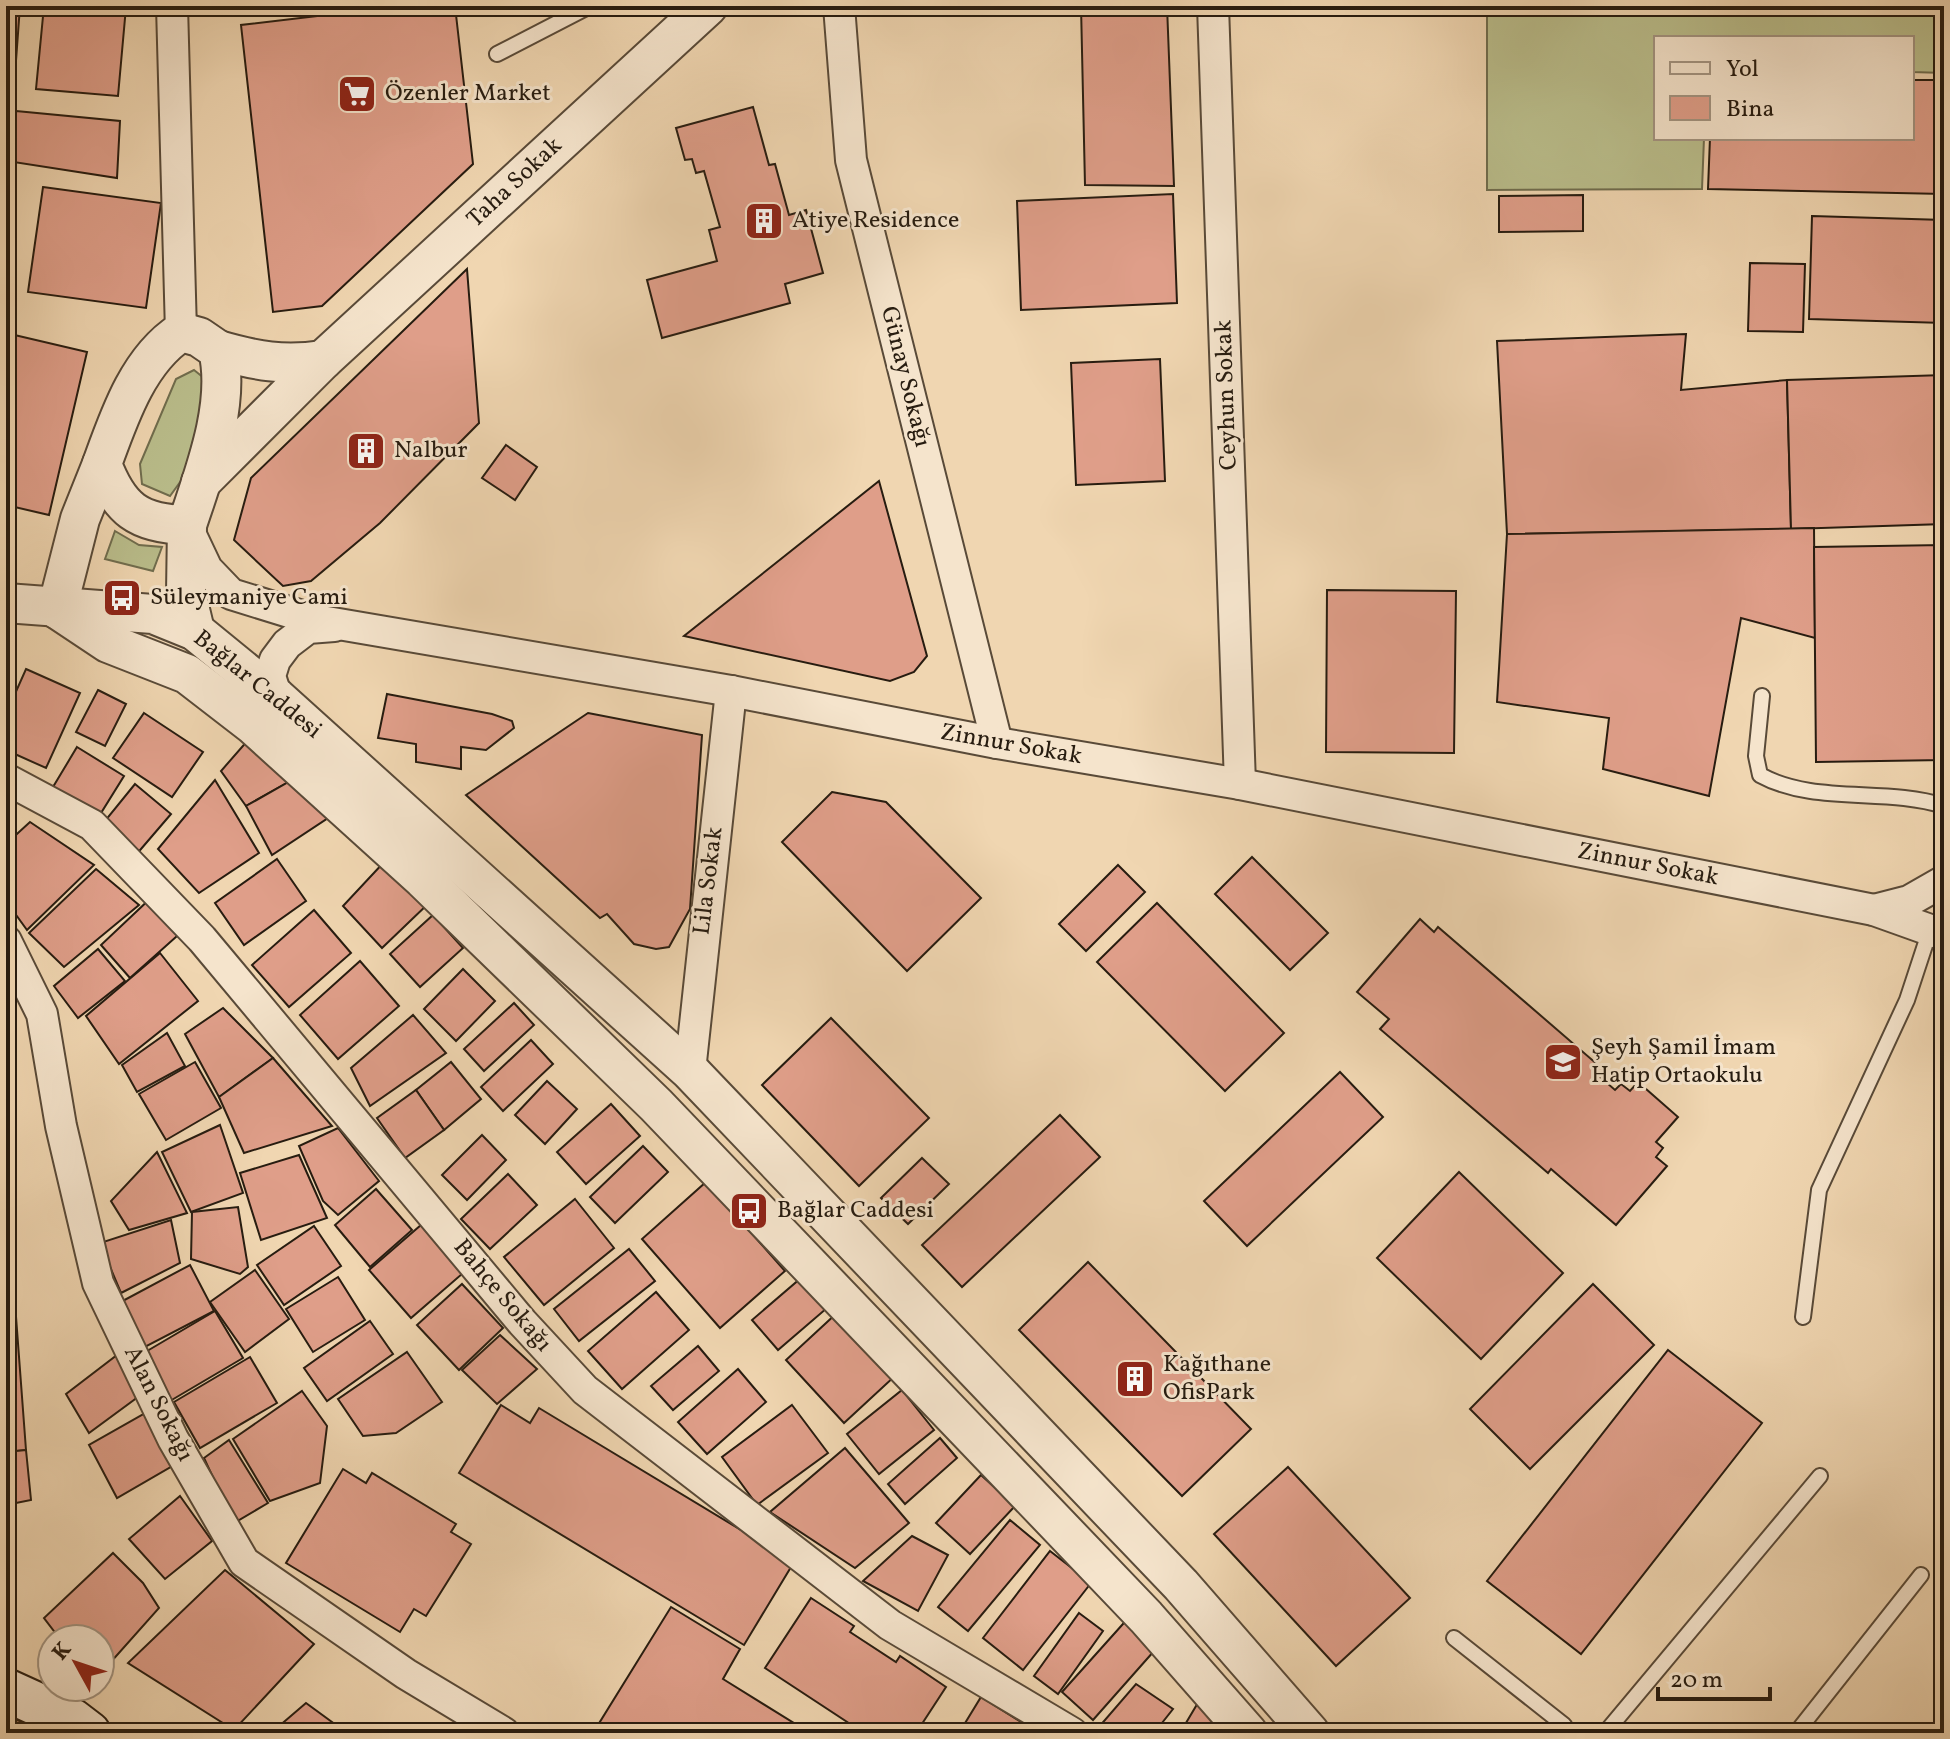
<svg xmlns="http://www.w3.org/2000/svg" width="1950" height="1739" viewBox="0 0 1950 1739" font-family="Vollkorn,serif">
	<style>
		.grass { fill: #babe8c; stroke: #706d4e; stroke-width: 2 }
		.building { fill: #df9e89; stroke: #271c10; stroke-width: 2 }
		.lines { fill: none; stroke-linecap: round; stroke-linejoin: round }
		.service-casing { stroke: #594a38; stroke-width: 18 }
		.minor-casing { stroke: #594a38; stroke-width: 34 }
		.tertiary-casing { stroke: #594a38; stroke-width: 42 }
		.secondary-casing { stroke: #271c10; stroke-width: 46 }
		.service { stroke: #f5e4cc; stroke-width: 14 }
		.minor { stroke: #f5e4cc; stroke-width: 30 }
		.tertiary { stroke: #f5e4cc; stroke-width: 38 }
		.secondary { stroke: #f5e4cc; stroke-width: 42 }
		.labels { text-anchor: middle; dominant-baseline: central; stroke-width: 6; stroke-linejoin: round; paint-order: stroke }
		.poi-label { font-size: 24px; fill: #271c10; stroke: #f5e4cc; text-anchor: start }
		.street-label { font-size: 24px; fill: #271c10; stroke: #f5e4cc }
	</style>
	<rect width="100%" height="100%" fill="#f0d6b1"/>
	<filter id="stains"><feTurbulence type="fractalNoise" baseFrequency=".0025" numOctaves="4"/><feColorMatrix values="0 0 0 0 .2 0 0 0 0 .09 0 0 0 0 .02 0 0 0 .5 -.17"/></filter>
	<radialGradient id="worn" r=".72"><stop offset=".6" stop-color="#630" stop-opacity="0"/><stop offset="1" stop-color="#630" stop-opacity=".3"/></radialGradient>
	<!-- grass -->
	<g class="grass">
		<polygon points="1487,6 1531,6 1532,14 1944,15 1944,73 1912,72 1912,38 1656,38 1656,138 1704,138 1702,189 1487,190"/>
		<polygon points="194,370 209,382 183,478 170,496 142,484 140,464 176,379"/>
		<polygon points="115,531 139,545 162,547 153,571 105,559"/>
	</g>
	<!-- building -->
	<g class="building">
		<polygon points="6,6 20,6 14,88 6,88"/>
		<polygon points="44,6 126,7 118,96 36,89"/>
		<polygon points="402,6 455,6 473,164 322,306 273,312 241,25"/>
		<polygon points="1081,6 1167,6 1174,186 1085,185"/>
		<polygon points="1912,80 1944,80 1944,194 1708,189 1710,138 1912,138"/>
		<polygon points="753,107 769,165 775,164 789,215 806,210 823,273 785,284 790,303 662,338 647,280 717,261 709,230 720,227 704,171 696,173 692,159 685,160 676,128"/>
		<polygon points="16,111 120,121 117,178 7,161"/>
		<polygon points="43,187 161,203 146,308 28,292"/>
		<polygon points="1173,194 1177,303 1021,310 1017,201"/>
		<polygon points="1583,195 1583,231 1499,232 1499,196"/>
		<polygon points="1812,216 1944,220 1944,323 1809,319"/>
		<polygon points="1750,263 1805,264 1803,332 1748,331"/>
		<polygon points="467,269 479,423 380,523 311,581 283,586 234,540 251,478"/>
		<polygon points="6,333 87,352 49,515 6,505"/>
		<polygon points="1686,334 1681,390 1787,380 1791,529 1507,534 1497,341"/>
		<polygon points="1160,359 1165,481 1076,485 1071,363"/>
		<polygon points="1944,375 1944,524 1791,529 1787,380"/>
		<polygon points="506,445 537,467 515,500 482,478"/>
		<polygon points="879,481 927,656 914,672 890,681 684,636"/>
		<polygon points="1814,528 1815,638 1741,618 1709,796 1603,769 1609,718 1497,702 1507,534"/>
		<polygon points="1944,545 1944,760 1816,762 1814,547"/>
		<polygon points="1327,590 1456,591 1454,753 1326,752"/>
		<polygon points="26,669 80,693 46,768 6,750 6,714"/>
		<polygon points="98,690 126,704 105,746 76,732"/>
		<polygon points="387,694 492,714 512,721 514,728 486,750 461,747 461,769 416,762 416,744 378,738"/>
		<polygon points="144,713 203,752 172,797 113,758"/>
		<polygon points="588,713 702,735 690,909 669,947 656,949 634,944 607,914 600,918 466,795"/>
		<polygon points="249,739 292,780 246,806 221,771"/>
		<polygon points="77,747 124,776 96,821 50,792"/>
		<polygon points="215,780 259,853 199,893 158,849"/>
		<polygon points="292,780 331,816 272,855 246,806"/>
		<polygon points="135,784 171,814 135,856 100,827"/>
		<polygon points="832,792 886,802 981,898 907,971 782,842"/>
		<polygon points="30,822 94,865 27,930 6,901 6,844"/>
		<polygon points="1252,857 1328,933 1290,970 1215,894"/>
		<polygon points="277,859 306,901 244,945 215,903"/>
		<polygon points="386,860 431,901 382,948 343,906"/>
		<polygon points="1118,865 1145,892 1086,951 1059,924"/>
		<polygon points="96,869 139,905 64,967 29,933"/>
		<polygon points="154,895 186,928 130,978 101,945"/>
		<polygon points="1157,903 1284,1033 1225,1091 1097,962"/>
		<polygon points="314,910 351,953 289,1007 252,965"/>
		<polygon points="433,915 463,948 420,987 390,954"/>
		<polygon points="1420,919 1434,932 1438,927 1605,1071 1600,1077 1615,1090 1621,1084 1630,1091 1638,1082 1678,1117 1656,1142 1663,1148 1656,1157 1667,1166 1616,1225 1551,1169 1548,1173 1380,1029 1389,1019 1357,992"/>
		<polygon points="98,949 125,981 78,1018 54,986"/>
		<polygon points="160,953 198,1001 119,1064 86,1016"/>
		<polygon points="360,961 399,1006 338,1059 300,1015"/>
		<polygon points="463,969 495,1001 456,1041 424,1009"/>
		<polygon points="514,1003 534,1025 484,1071 464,1049"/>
		<polygon points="223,1008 273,1058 219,1097 185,1034"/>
		<polygon points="413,1015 446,1053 370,1106 351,1068"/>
		<polygon points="831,1018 929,1118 859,1186 762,1085"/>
		<polygon points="167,1033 185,1066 137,1092 122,1065"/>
		<polygon points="531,1040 553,1064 503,1111 481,1087"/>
		<polygon points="273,1058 332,1126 244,1153 219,1097"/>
		<polygon points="195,1062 221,1108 166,1140 139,1094"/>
		<polygon points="451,1062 481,1099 444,1130 416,1090"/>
		<polygon points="1340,1072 1383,1117 1247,1246 1204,1201"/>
		<polygon points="547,1081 577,1109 545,1144 515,1115"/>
		<polygon points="416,1090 444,1130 405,1158 377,1118"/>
		<polygon points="611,1104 640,1136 586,1184 557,1152"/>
		<polygon points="1060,1115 1100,1157 962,1287 922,1245"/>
		<polygon points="220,1125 243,1193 191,1212 162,1152"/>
		<polygon points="338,1128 379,1181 338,1215 323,1201 299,1146"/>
		<polygon points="482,1135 506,1160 467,1200 442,1175"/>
		<polygon points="643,1146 668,1172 615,1223 590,1197"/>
		<polygon points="157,1152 187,1213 129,1230 111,1201"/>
		<polygon points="299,1155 327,1218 261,1240 240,1173"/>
		<polygon points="922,1158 949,1184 908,1224 881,1198"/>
		<polygon points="1459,1172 1563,1273 1481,1359 1377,1258"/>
		<polygon points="508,1174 537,1205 490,1249 461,1219"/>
		<polygon points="706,1182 785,1271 720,1328 642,1239"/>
		<polygon points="376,1189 412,1230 370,1267 335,1225"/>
		<polygon points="575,1199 614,1248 544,1305 504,1257"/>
		<polygon points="238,1207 248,1267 240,1274 191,1259 192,1212"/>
		<polygon points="171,1220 180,1263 121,1293 100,1243"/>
		<polygon points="421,1225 462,1274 411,1318 369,1270"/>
		<polygon points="314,1226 341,1266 284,1305 257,1265"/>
		<polygon points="629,1249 655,1281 579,1341 554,1309"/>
		<polygon points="1088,1262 1251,1429 1182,1496 1019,1330"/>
		<polygon points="190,1265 214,1311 141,1349 117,1304"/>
		<polygon points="255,1270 289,1319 245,1352 210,1302"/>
		<polygon points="338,1277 365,1320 313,1352 286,1309"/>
		<polygon points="801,1278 827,1308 778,1350 752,1320"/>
		<polygon points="6,1284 14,1290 26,1450 6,1452"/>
		<polygon points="462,1284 503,1328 459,1370 417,1325"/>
		<polygon points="1593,1284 1654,1345 1530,1469 1470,1409"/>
		<polygon points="656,1292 689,1330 622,1389 588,1351"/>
		<polygon points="215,1311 243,1358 170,1401 142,1354"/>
		<polygon points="838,1312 896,1375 844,1423 786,1360"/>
		<polygon points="370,1321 393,1354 327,1401 304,1368"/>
		<polygon points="500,1335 537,1369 497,1404 462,1370"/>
		<polygon points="698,1346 719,1371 673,1410 651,1386"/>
		<polygon points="1668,1350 1762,1423 1581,1654 1487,1581"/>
		<polygon points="407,1352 442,1402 396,1433 363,1436 338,1399"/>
		<polygon points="117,1355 142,1394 89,1433 66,1394"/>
		<polygon points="250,1357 277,1403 200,1448 174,1402"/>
		<polygon points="738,1369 766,1402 707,1454 678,1422"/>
		<polygon points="902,1390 934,1430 879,1474 847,1434"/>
		<polygon points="302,1391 327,1426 320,1483 270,1501 233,1439"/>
		<polygon points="501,1405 530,1423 539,1408 794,1562 744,1645 459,1473"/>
		<polygon points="792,1405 828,1453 757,1505 722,1457"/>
		<polygon points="149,1411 174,1465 117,1498 89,1445"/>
		<polygon points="940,1438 957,1458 905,1504 888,1484"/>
		<polygon points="229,1440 268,1503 234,1523 204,1458"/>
		<polygon points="845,1448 909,1523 855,1568 770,1512"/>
		<polygon points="26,1450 31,1500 6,1505 6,1452"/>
		<polygon points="1288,1467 1410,1598 1336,1666 1214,1534"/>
		<polygon points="343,1469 366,1483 372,1473 456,1524 451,1532 471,1544 426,1616 414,1609 400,1632 286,1563"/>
		<polygon points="981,1475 1015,1506 970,1554 936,1523"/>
		<polygon points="180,1496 212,1541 165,1579 129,1539"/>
		<polygon points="1010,1520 1040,1545 968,1631 938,1607"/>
		<polygon points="912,1536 948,1555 918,1611 863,1581"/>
		<polygon points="1050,1551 1091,1583 1023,1670 983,1638"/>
		<polygon points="113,1553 143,1583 159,1608 102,1672 100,1639 60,1639 44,1618"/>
		<polygon points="225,1570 314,1644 234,1730 128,1663"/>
		<polygon points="811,1598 854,1626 850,1632 896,1662 900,1656 946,1687 916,1733 864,1733 765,1668"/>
		<polygon points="671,1607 740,1649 723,1679 810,1733 612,1733 598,1725"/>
		<polygon points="1079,1613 1103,1631 1058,1694 1034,1676"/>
		<polygon points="1131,1615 1162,1642 1093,1720 1062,1692"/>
		<polygon points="1136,1684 1173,1709 1154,1733 1106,1733 1098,1728"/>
		<polygon points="1202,1696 1234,1733 1180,1733"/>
		<polygon points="981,1697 1039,1733 959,1733"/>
		<polygon points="306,1703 347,1733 271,1733"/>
		<polygon points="6,1717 51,1730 51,1733 6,1733"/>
	</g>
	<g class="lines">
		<!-- service casing -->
		<g class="service-casing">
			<g id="service">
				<polyline points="497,54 590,6"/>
				<path d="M1762,696L1756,756L1760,775C1815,805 1885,787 1944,806"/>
				<polyline points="1803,1317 1819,1190 1907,1000 1930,930"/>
				<polyline points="1454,1638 1564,1725 1557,1733"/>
				<polyline points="1605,1733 1820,1476"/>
				<polyline points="1796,1733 1921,1575"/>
			</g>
		</g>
		<!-- minor casing -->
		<g class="minor-casing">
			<g id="minor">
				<polyline points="172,6 181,332"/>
				<polyline points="839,6 851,160 997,743"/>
				<polyline points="1213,6 1240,784"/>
				<polyline points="189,531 207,569 231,594 315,620 731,691 997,743 1240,784 1874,910 1944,935"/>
				<polyline points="277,698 270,676 275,660 287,644 308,628 334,626"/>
				<polyline points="6,779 92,825 202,939 522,1322 585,1390 890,1625 1072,1733"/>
				<polyline points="1874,910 1909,901 1944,881"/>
				<polyline points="6,941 42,1014 61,1126 98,1283 173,1439 244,1562 406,1674 504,1733"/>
				<polyline points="690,1071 731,691"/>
			</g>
		</g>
		<!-- tertiary casing -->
		<g class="tertiary-casing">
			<g id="tertiary">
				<path d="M181,332L199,337L218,350C231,405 204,473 187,525C138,524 119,509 102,464C119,417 138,360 181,332Z"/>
				<polyline points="323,360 708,6"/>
				<path d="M201,482L323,360C284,366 256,361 218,350"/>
				<polyline points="187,525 186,593 195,631"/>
				<polyline points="6,603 153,614 195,631 277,698 690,1071 1181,1585 1310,1733"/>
				<polyline points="57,609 108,643 187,674 253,725 423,879 656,1105 1146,1617 1248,1733"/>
				<polyline points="57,609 80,519 102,464"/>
			</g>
		</g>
		<!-- secondary casing -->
		<g class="secondary-casing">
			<polyline id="secondary" points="6,1690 72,1720 89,1733"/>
		</g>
		<!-- service -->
		<use href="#service" class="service"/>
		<!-- minor -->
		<use href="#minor" class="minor"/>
		<!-- tertiary -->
		<use href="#tertiary" class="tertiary"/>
		<!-- secondary -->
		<use href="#secondary" class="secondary"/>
	</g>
	<!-- icons -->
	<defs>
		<g id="supermarket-square" transform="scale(2)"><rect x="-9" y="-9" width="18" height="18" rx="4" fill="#8f2418" stroke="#f5e4cc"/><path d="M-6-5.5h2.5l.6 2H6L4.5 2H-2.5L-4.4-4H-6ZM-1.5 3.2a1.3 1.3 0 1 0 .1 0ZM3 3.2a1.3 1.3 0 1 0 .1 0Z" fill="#fff"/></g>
		<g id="building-square" transform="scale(2)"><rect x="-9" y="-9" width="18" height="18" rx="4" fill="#8f2418" stroke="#f5e4cc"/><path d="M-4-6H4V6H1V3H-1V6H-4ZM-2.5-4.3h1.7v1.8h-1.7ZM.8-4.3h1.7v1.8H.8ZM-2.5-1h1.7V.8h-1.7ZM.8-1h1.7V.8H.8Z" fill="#fff"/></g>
		<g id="bus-square" transform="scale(2)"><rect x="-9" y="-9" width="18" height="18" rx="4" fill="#8f2418" stroke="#f5e4cc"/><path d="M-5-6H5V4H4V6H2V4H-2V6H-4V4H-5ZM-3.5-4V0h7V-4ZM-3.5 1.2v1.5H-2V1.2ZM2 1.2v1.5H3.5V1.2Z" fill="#fff"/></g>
		<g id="school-square" transform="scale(2)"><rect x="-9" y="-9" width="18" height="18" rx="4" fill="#8f2418" stroke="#f5e4cc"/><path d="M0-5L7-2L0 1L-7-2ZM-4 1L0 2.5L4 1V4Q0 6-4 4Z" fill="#fff"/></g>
	</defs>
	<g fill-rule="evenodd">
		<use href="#supermarket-square" x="357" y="94"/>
		<use href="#building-square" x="764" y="221"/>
		<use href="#building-square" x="366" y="451"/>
		<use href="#bus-square" x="122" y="598"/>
		<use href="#school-square" x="1563" y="1062"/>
		<use href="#bus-square" x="749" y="1211"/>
		<use href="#building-square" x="1135" y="1379"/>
	</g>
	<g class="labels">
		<!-- poi labels -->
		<g class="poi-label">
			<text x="385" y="94">Özenler Market</text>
			<text x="792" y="221">Atiye Residence</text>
			<text x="394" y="451">Nalbur</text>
			<text x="150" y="598">Süleymaniye Cami</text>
			<text x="1591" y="1048">Şeyh Şamil İmam<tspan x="1591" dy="28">Hatip Ortaokulu</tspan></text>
			<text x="777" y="1211">Bağlar Caddesi</text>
			<text x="1163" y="1365">Kağıthane<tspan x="1163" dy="28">OfisPark</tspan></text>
		</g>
		<!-- street labels -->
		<g class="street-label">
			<text transform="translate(515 183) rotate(-43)">Taha Sokak</text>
			<text transform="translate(905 377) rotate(76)">Günay Sokağı</text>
			<text transform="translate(1227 395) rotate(-92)">Ceyhun Sokak</text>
			<text transform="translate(257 685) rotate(39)">Bağlar Caddesi</text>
			<text transform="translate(1011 745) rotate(10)">Zinnur Sokak</text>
			<text transform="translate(1648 865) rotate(11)">Zinnur Sokak</text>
			<text transform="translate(709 881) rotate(-83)">Lila Sokak</text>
			<text transform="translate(502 1296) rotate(50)">Bahçe Sokağı</text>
			<text transform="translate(158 1404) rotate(63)">Alan Sokağı</text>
		</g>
	</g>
	<!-- margin -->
	<rect width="1950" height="1739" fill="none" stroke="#f0d6b1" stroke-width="32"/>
	<rect x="8" y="8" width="1934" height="1723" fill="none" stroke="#271c10" stroke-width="4"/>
	<rect x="16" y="16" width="1918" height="1707" fill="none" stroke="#271c10" stroke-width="2"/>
	<!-- legend -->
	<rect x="1654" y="36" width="260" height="104" fill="#f5e4cc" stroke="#a39481" stroke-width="2"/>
	<rect x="1670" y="62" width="40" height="12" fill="#f5e4cc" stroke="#a39481" stroke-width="2"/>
	<text x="1726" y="76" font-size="24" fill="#271c10">Yol</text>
	<rect x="1670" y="96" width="40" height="24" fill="#df9e89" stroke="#a39481" stroke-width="2"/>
	<text x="1726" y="116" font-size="24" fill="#271c10">Bina</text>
	<!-- north arrow -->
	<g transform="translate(76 1663) rotate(310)"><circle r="38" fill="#f5e4cc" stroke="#a39481" stroke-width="2"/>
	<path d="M0-6L14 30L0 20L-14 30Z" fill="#8f2418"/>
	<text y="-12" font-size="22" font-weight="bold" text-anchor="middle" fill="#271c10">K</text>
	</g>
	<!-- scale -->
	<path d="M1658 1687v12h112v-12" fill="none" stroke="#271c10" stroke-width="4"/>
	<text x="1670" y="1687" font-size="24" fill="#271c10" stroke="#f5e4cc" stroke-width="6" paint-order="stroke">20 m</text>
	<rect width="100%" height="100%" filter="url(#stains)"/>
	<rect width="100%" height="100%" fill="url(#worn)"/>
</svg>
